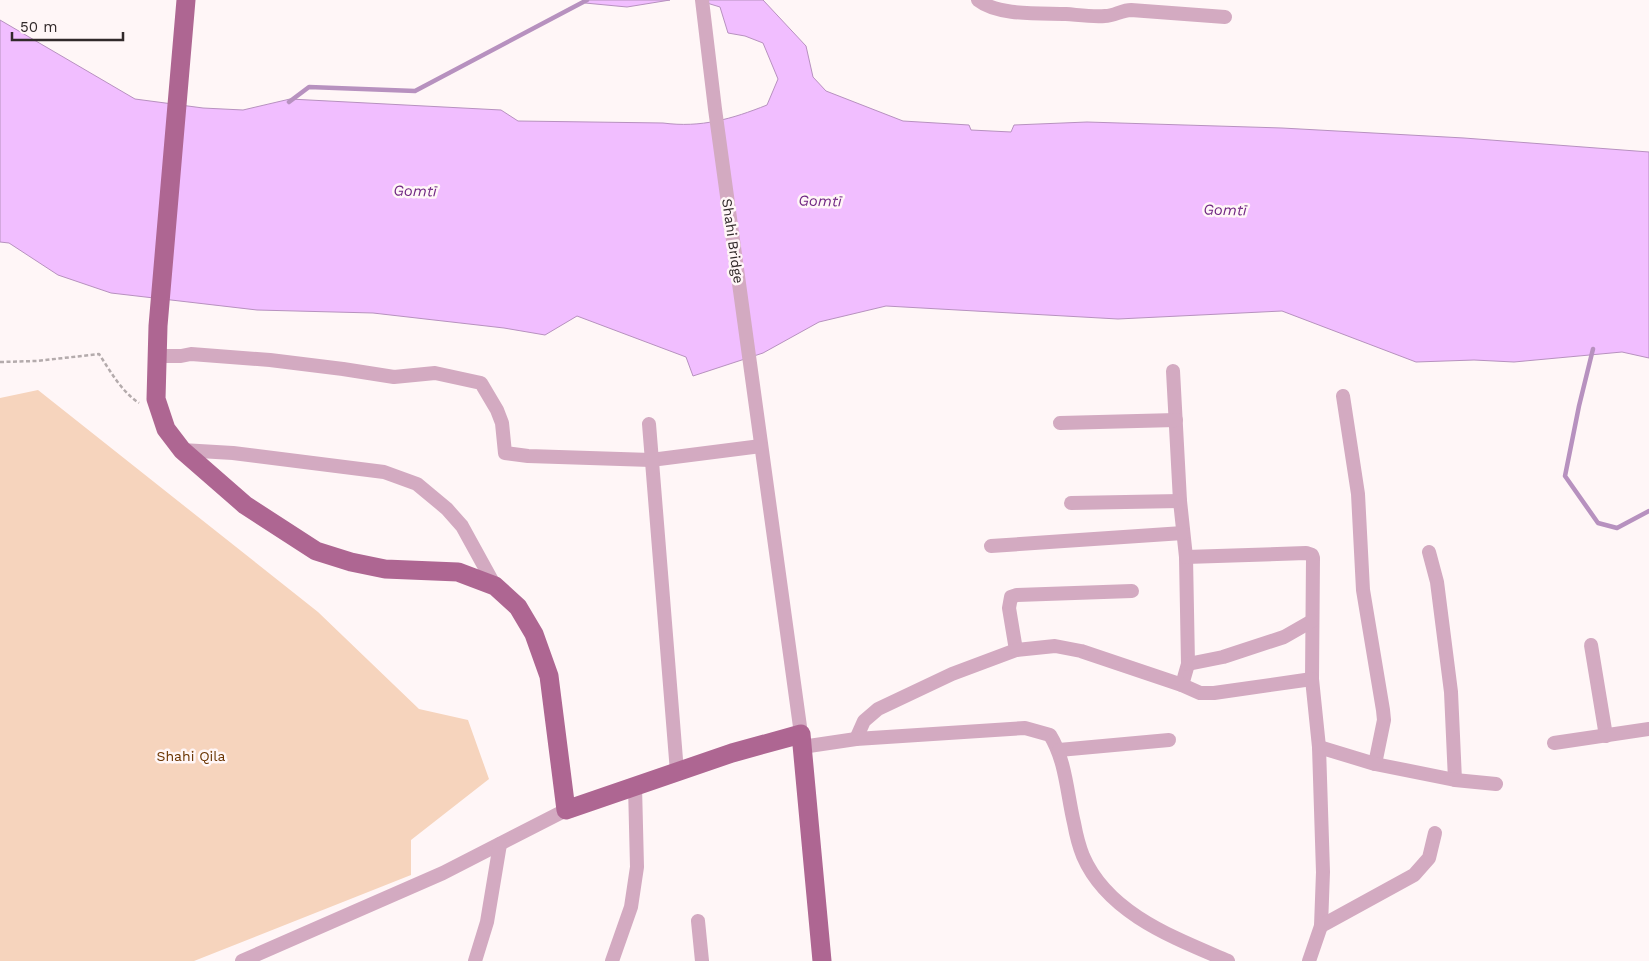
<svg xmlns="http://www.w3.org/2000/svg" width="1649" height="961" viewBox="0 0 1649 961" font-family="'Work Sans',sans-serif">
	<style>
		.green { fill: #f6d4bd }
		.water { fill: #f1beff; stroke: #b791bf }
		.lines { fill: none; stroke-linecap: round; stroke-linejoin: round }
		.stream { stroke: #b791bf; stroke-width: 4.5 }
		.path { stroke: #b4abac; stroke-width: 2.5; stroke-dasharray: 4 2.5; stroke-linecap: butt }
		.minor { stroke: #d3aac1; stroke-width: 14 }
		.major { stroke: #ae6692; stroke-width: 19 }
		.labels { text-anchor: middle; dominant-baseline: central; stroke-width: 5; stroke-linejoin: round; paint-order: stroke }
		.street-label { font-size: 14px; fill: #31292a; stroke: #fff6f7 }
		.park-label { font-size: 14px; fill: #6a3401; stroke: #fff6f7 }
		.water-label { font-size: 15px; font-style: italic; fill: #712783; stroke: #fff6f7 }
	</style>
	<rect width="100%" height="100%" fill="#fff6f7"/>
	<!-- green -->
	<polygon class="green" points="38,390 318,612 419,709 468,720 489,779 411,840 411,875 194,961 0,961 0,398"/>
	<!-- water -->
	<g class="water">
		<polygon points="585,0 670,0 627,7 585,3"/>
		<path d="M697,0H763L806,46L813,77L826,91L903,121L969,125L971,130L1011,132L1014,125L1087,122L1282,128L1464,138L1649,152V358L1622,352L1514,362L1474,360L1416,362L1282,311L1118,319L886,306L819,322L763,353L693,376L686,357L577,316L545,335L504,328L373,313L257,310L111,293L58,275L9,243L0,242V20L135,99L203,108L243,110L290,99L501,110L518,121L663,123C701,128 732,119 767,105L778,79L763,43L745,36L728,33L720,7Z"/>
	</g>
	<g class="lines">
		<!-- stream -->
		<g class="stream">
			<polyline points="289,102 309,87 415,91 587,0"/>
			<polyline points="1593,349 1579,406 1565,476 1598,523 1617,528 1649,511"/>
		</g>
		<!-- path -->
		<path class="path" d="M0,362L37,361L99,354C111,372 121,391 139,403"/>
		<!-- minor -->
		<g class="minor">
			<polyline points="702,0 715,109 801,734"/>
			<path d="M978,0C998,16 1041,13 1066,14C1079,15 1092,17 1105,16C1114,16 1122,10 1131,10L1225,17"/>
			<polyline points="157,356 181,356 191,354 270,360 343,369 394,377 435,373 481,383 497,410 502,423 505,453 528,456 651,460 761,446"/>
			<polyline points="1173,371 1180,501 1186,557 1188,664 1182,685"/>
			<polyline points="1343,396 1358,494 1363,590 1383,710 1384,720 1375,764"/>
			<polyline points="1060,423 1176,420"/>
			<polyline points="649,424 677,772"/>
			<polyline points="182,450 233,453 384,472 417,484 447,509 462,526 495,586"/>
			<polyline points="1071,503 1180,501"/>
			<polyline points="991,546 1183,533"/>
			<polyline points="1429,552 1437,582 1451,692 1455,780"/>
			<polyline points="1186,557 1306,553 1312,555 1313,558 1312,679 1319,747 1323,872 1321,926 1309,961"/>
			<polyline points="1591,645 1606,736"/>
			<polyline points="1016,650 1009,608 1011,597 1017,595 1132,591"/>
			<polyline points="1188,664 1223,657 1284,637 1312,621"/>
			<polyline points="856,739 864,721 878,709 952,674 1016,650 1055,646 1081,651 1182,685 1200,693 1214,693 1312,679"/>
			<polyline points="1554,743 1649,729"/>
			<path d="M802,747L856,739L1025,728L1050,735C1066,761 1067,794 1074,823C1076,834 1079,846 1083,856C1108,914 1175,938 1228,961"/>
			<polyline points="1319,747 1375,764 1455,780 1496,784"/>
			<polyline points="1059,750 1169,740"/>
			<polyline points="698,921 702,961"/>
			<polyline points="1321,926 1414,875 1429,858 1435,833"/>
			<polyline points="242,961 443,873 566,810"/>
			<polyline points="475,961 487,922 500,844"/>
			<polyline points="612,961 631,907 637,867 635,786"/>
		</g>
		<!-- major -->
		<polyline class="major" points="186,0 158,326 156,399 166,429 182,450 245,505 316,551 351,562 385,569 458,572 495,586 518,607 534,634 549,676 566,810 732,753 801,734 822,961"/>
	</g>
	<g class="labels">
		<!-- street labels -->
		<g class="street-label">
			<text transform="translate(733 241) rotate(82)">Shahi Bridge</text>
		</g>
		<!-- park labels -->
		<g class="park-label">
			<text x="191" y="756">Shahi Qila</text>
		</g>
		<!-- water labels -->
		<g class="water-label">
			<text transform="translate(415 191) rotate(1)">Gomtī</text>
			<text transform="translate(820 201) rotate(1)">Gomtī</text>
			<text transform="translate(1225 210) rotate(1)">Gomtī</text>
		</g>
	</g>
	<!-- scale -->
	<path d="M12 32v8h111v-8" fill="none" stroke="#31292a" stroke-width="2.5"/>
	<text x="20" y="32" font-size="15" fill="#31292a" stroke="#fff6f7" stroke-width="4" paint-order="stroke">50 m</text>
</svg>
